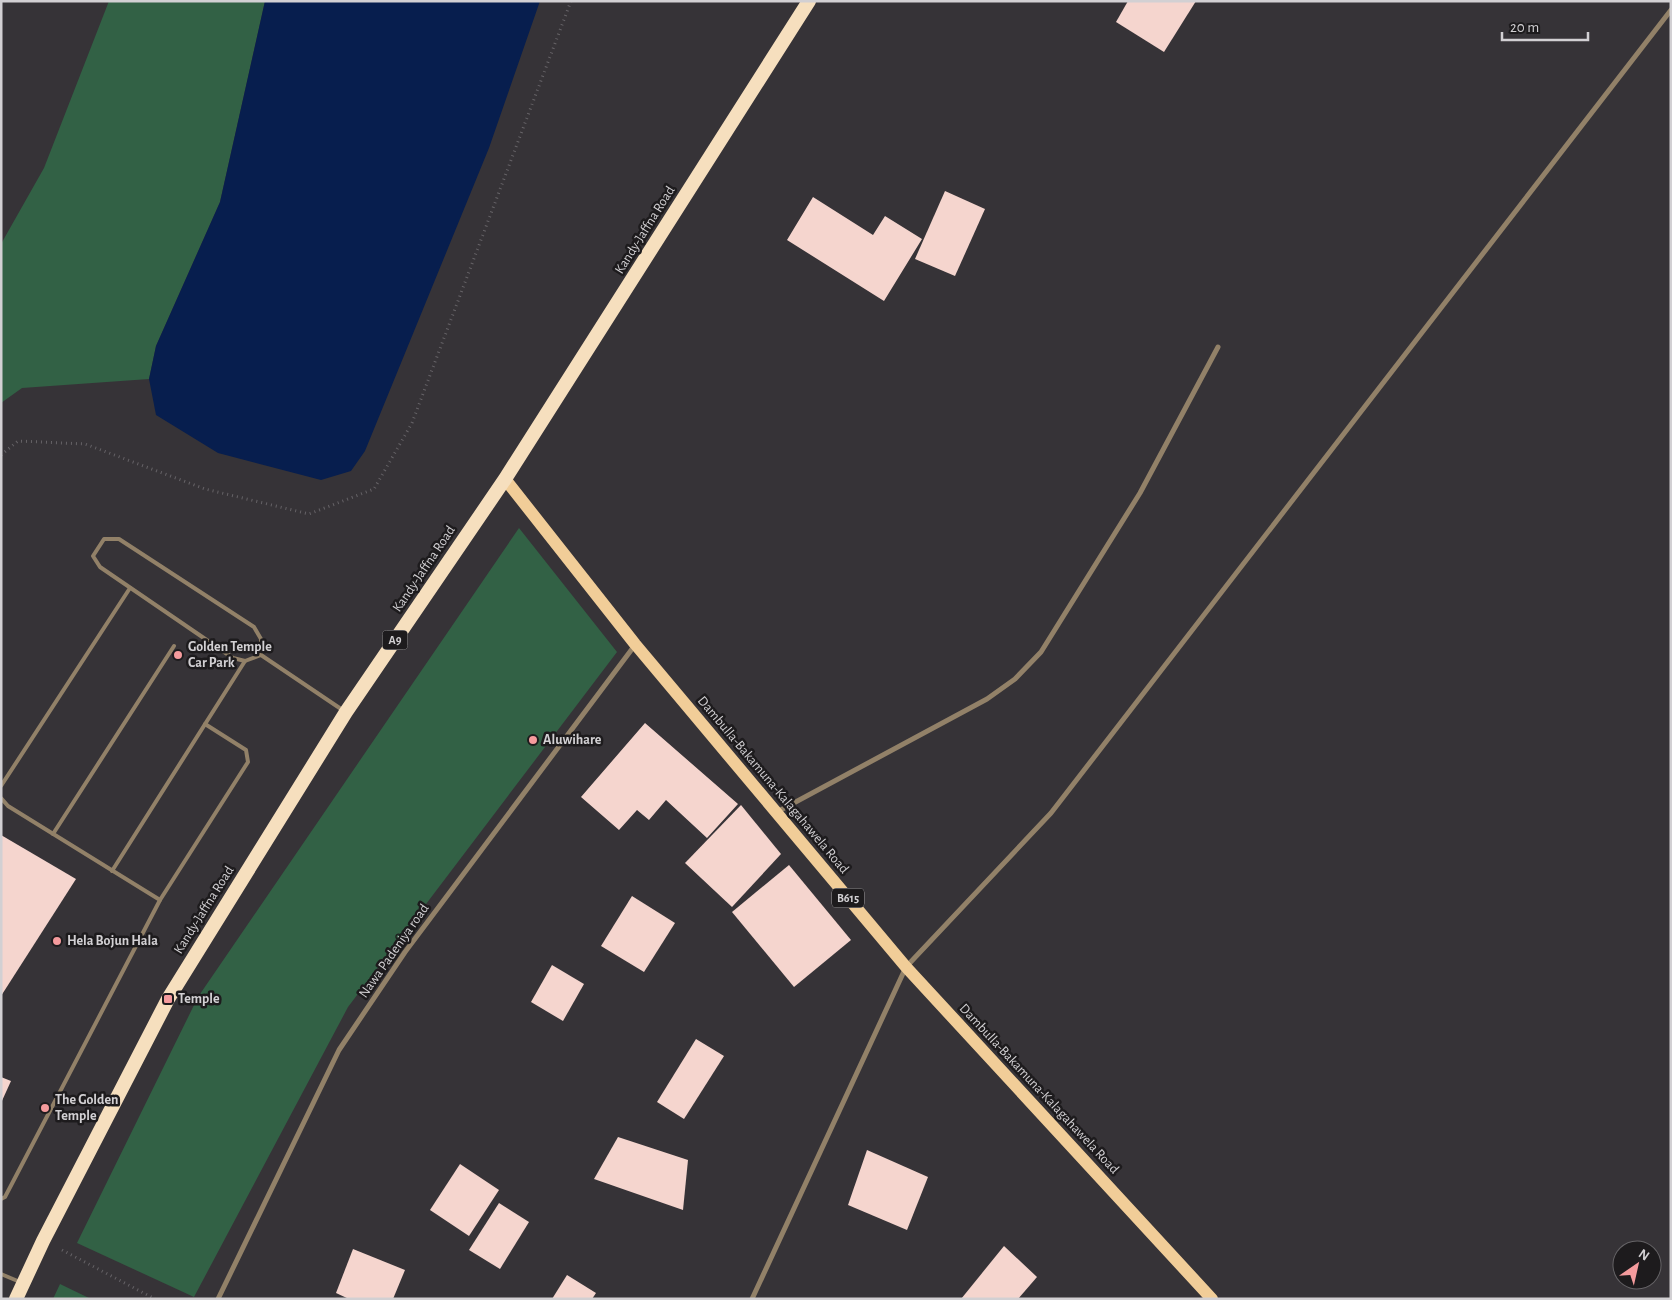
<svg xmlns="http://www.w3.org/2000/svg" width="1672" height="1300" viewBox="0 0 1672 1300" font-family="'Alegreya Sans',sans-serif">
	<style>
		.green { fill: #326145 }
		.water { fill: #071e4e }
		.building { fill: #f5d5ce }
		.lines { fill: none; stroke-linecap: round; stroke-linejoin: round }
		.path { stroke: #666367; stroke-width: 3; stroke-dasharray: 1 4; stroke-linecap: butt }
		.service { stroke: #928168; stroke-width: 4 }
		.minor { stroke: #928168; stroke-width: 5 }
		.primary { stroke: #f1cd98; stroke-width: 12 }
		.trunk { stroke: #f6dfbe; stroke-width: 14 }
		.poi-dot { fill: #f59b9d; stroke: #1d1b1d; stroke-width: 2 }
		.labels { text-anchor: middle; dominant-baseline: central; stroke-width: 5; stroke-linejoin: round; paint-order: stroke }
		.shield { fill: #1d1b1d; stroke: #9c9a9c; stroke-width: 1 }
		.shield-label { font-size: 12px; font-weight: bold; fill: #d2d0d3 }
		.street-label { font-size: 14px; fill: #d2d0d3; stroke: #1d1b1d }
		.poi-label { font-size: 14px; font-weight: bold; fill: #d2d0d3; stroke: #1d1b1d; text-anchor: start }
	</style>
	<rect width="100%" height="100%" fill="#363337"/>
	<!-- green -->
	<g class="green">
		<polygon points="109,1 265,1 220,202 156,346 149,379 22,388 1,403 1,244 44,168"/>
		<polygon points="519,528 617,652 348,1007 194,1297 77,1243 198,997"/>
		<polygon points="60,1284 91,1299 53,1299"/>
	</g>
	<!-- water -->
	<polygon class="water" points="265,1 540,1 489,148 365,451 351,471 321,480 218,453 156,415 149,379 156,346 220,202"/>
	<!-- building -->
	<g class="building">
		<polygon points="1128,1 1196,1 1164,52 1116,22"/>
		<polygon points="945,191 985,209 955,276 915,259"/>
		<polygon points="813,197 873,235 885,216 922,239 884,301 787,240"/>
		<polygon points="645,723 738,804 707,838 666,800 649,820 637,810 619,830 581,797"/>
		<polygon points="741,805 781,854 732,907 685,863"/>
		<polygon points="1,835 76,879 1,996"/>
		<polygon points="789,865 851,940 794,987 732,912"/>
		<polygon points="632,896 675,923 644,972 601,946"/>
		<polygon points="552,965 584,984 563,1021 531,1002"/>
		<polygon points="696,1039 724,1056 684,1119 657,1102"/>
		<polygon points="1,1077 11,1081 1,1103"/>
		<polygon points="618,1137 688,1160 683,1210 594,1179"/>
		<polygon points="867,1150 928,1177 907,1230 848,1205"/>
		<polygon points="460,1164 499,1190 469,1236 430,1210"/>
		<polygon points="499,1203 529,1222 500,1269 469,1250"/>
		<polygon points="1004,1246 1037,1277 1018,1299 961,1299"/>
		<polygon points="353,1249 405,1270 393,1299 349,1299 336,1293"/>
		<polygon points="567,1275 596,1293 592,1299 552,1299"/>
	</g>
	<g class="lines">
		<!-- path -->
		<g class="path">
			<polyline points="1,455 18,441 85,444 205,489 309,514 374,489 412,423 571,1"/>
			<polyline points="62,1250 155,1299"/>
		</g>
		<!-- service -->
		<g class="service">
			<polygon points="104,539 119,539 254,627 261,639 261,655 245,661 233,658 100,567 93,556"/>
			<polyline points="261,655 344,711"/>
			<polyline points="1,786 130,588"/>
			<polyline points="1,798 8,806 160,900"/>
			<polyline points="53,834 174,646"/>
			<polyline points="112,871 245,661"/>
			<polyline points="1,1199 5,1197 160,900 248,762 246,750 205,724"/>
			<polyline points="1,1274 20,1282"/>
		</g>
		<!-- minor -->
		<g class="minor">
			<polyline points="777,812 987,699 1015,679 1041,652 1140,493 1218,347"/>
			<polyline points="218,1299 339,1050 405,952 635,645"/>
			<polyline points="752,1299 906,967 1051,813 1671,10"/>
		</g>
		<!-- primary -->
		<polyline class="primary" points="505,479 635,644 906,967 1212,1299"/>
		<!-- trunk -->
		<polyline class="trunk" points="16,1299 43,1241 168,999 346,712 505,479 809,1"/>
	</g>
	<!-- markers -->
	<g class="poi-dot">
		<circle cx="178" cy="655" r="5"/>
		<circle cx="533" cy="740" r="5"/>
		<circle cx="57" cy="941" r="5"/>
		<rect x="163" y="994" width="10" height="10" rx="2.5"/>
		<circle cx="45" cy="1108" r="5"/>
	</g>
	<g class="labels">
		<!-- shield labels -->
		<g class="shield">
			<rect x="382.5" y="630.5" width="25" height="19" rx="4"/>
			<rect x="832" y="888.5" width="32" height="19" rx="4"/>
		</g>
		<g class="shield-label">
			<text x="395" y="640">A9</text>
			<text x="848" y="898">B615</text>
		</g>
		<!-- street labels -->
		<g class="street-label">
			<text transform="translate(645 230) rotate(-58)">Kandy-Jaffna Road</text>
			<text transform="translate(424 569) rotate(-56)">Kandy-Jaffna Road</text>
			<text transform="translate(773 785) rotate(50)">Dambulla-Bakamuna-Kalagahawela Road</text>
			<text transform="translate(204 910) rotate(-58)">Kandy-Jaffna Road</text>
			<text transform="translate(394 951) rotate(-55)">Nawa Padeniya road</text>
			<text transform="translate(1039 1089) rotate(47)">Dambulla-Bakamuna-Kalagahawela Road</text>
		</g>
		<!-- poi labels -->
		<g class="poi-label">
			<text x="188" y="647">Golden Temple<tspan x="188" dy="16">Car Park</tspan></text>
			<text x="543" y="740">Aluwihare</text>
			<text x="67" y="941">Hela Bojun Hala</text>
			<text x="178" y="999">Temple</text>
			<text x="55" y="1100">The Golden<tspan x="55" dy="16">Temple</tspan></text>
		</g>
	</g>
	<!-- border -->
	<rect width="1672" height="1300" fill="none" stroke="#d2d0d3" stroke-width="5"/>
	<!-- north arrow -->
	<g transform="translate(1637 1265) rotate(34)"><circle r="24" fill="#1d1b1d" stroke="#656366"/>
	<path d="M0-4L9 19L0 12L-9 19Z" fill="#f59b9d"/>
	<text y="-8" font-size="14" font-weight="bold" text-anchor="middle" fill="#d2d0d3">N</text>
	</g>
	<!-- scale -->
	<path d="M1502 32v8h86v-8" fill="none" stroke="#d2d0d3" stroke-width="2.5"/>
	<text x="1510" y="32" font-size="15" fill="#d2d0d3" stroke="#1d1b1d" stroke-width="4" paint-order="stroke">20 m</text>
</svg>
